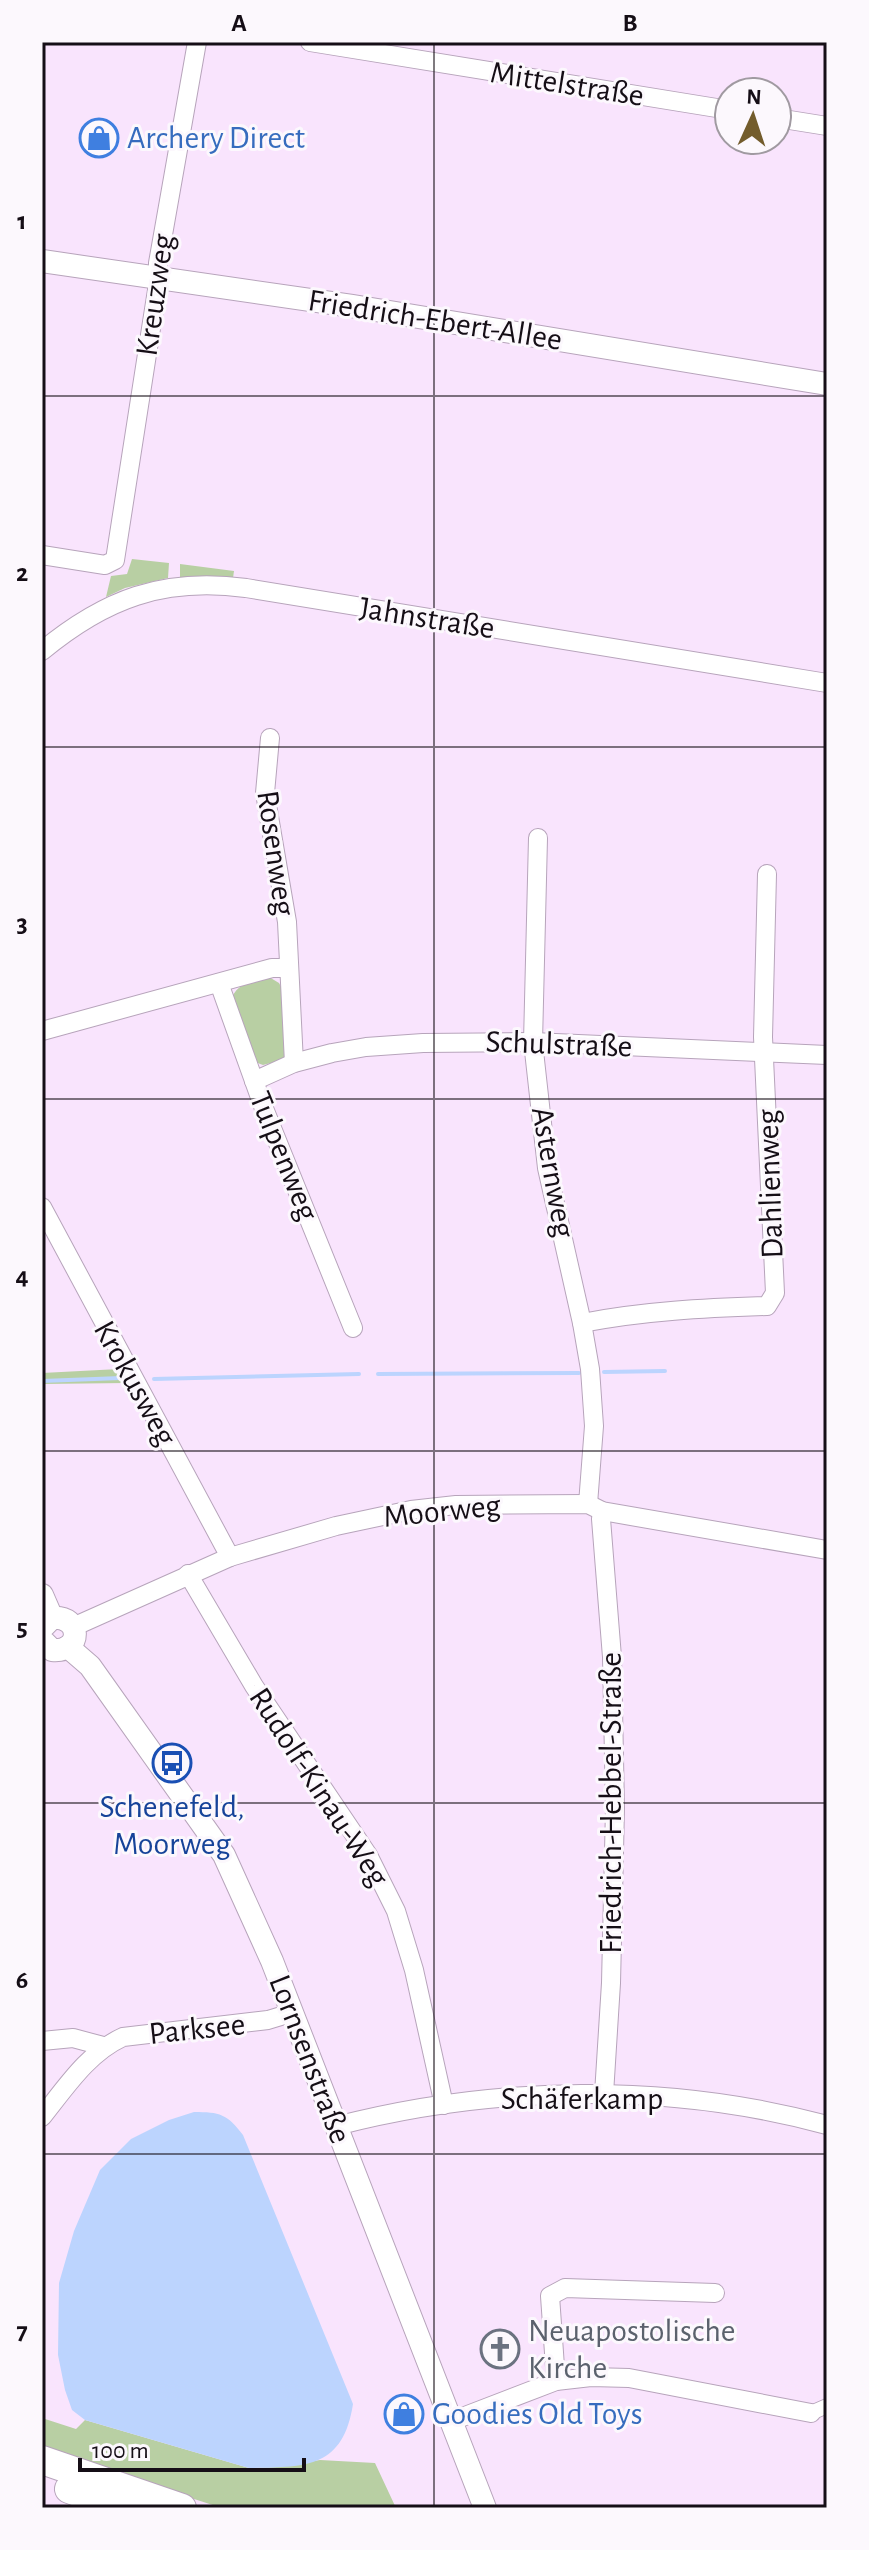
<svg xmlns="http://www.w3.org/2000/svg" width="869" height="2550" viewBox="0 0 869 2550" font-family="'Alegreya Sans',sans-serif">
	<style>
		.green { fill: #b8cfa3 }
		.water { fill: #bcd4fe }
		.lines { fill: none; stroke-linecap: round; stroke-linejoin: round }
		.stream { stroke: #bcd4fe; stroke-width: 4 }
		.pedestrian-casing { stroke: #b7a4bb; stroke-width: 16 }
		.minor-casing { stroke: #b7a4bb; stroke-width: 20 }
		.tertiary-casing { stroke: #b7a4bb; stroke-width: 24 }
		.primary-casing { stroke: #b7a4bb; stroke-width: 30 }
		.pedestrian { stroke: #fff; stroke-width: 14 }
		.minor { stroke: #fff; stroke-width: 18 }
		.tertiary { stroke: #fff; stroke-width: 22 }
		.primary { stroke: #fff; stroke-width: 28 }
		.grid { fill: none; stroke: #150e16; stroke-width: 2; stroke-opacity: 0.55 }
		.labels { text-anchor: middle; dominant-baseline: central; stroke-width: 6; stroke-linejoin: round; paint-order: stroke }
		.street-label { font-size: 32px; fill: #150e16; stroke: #fcf8fd }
		.shop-label { font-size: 32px; fill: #366cbe; stroke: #fcf8fd; text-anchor: start }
		.transit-label { font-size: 32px; fill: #164399; stroke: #fcf8fd }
		.worship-label { font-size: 32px; fill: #5b616d; stroke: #fcf8fd; text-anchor: start }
		.neatline { fill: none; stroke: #150e16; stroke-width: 3 }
		.grid-label { font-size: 26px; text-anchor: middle; font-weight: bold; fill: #150e16 }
	</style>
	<rect width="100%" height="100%" fill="#f9e4fd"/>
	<!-- green -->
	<g class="green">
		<polygon points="132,559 169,563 168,578 125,588 106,597 111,576 127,574"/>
		<polygon points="180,564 234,571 233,578 180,577"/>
		<path d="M269,977L279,983L285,994V1055L282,1060L263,1065L255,1062L232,997C239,982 254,981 269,977Z"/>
		<polygon points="119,1369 127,1383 42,1384 42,1373"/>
		<polygon points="42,2418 76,2429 85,2420 249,2468 277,2467 320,2460 375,2463 396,2508 222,2508 42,2450"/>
	</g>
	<!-- water -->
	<path class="water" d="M194,2112C220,2112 227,2114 243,2135L353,2404C343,2469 305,2467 249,2468L85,2420L72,2410L65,2390L58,2355L59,2283L74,2231L100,2170L131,2139L169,2120Z"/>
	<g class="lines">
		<!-- stream -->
		<g class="stream">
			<polyline points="604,1372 665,1371"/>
			<polyline points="378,1374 579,1373"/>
			<polyline points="154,1379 359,1374"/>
			<polyline points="42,1381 121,1378"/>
		</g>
		<!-- pedestrian casing -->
		<g class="pedestrian-casing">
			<polyline id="pedestrian" points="811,2413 827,2406"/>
		</g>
		<!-- minor casing -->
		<g class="minor-casing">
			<g id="minor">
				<polyline points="310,42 729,110"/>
				<polyline points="777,118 827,126"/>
				<polyline points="42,555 105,565 115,560 157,290 158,263 197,42"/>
				<path d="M42,651C105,599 163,577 246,588L827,683"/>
				<polyline points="270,738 265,793 287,922 294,1063"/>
				<polyline points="538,838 533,1042 547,1168 582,1323 590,1369 594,1426 588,1504"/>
				<polyline points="219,983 263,1106 353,1328"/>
				<polyline points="42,1031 272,968 289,968"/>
				<polyline points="254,1081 294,1063 332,1053 366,1047 423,1043 533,1042 827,1055"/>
				<polyline points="42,1207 230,1557"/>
				<path d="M582,1323C644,1311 704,1308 767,1306L775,1293L763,1037L767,874"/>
				<polyline points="602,1511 601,1519 612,1657 615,1808 611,1983 604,2094"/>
				<polyline points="188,1574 254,1686 368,1855 396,1911 414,1970 444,2105"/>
				<polyline points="73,1627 230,1557 336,1526 411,1510 456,1505 588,1504 602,1511 827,1550"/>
				<polyline points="42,2041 73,2038 103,2046"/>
				<path d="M42,2117C66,2087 88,2053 123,2037L268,2020L291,2013"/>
				<path d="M336,2126C495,2085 668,2082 827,2125"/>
				<polyline points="556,2381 550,2296 565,2288 715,2293"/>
				<polyline points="452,2421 556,2381 591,2377 629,2378 811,2413"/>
			</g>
		</g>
		<!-- tertiary casing -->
		<g class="tertiary-casing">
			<g id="tertiary">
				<polyline points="42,261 352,306 827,384"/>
				<polyline points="42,1595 52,1618"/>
				<path d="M42,1628L52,1618C82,1615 83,1653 52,1650L42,1640"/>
				<polyline points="68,1647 90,1666 224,1855 272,1961 485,2508"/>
			</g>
		</g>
		<!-- primary casing -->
		<g class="primary-casing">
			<g id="primary">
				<polyline points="42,2460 182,2508"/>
				<polyline points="69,2489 121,2508"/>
			</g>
		</g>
		<!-- pedestrian -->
		<use href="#pedestrian" class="pedestrian"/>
		<!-- minor -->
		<use href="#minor" class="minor"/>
		<!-- tertiary -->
		<use href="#tertiary" class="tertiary"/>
		<!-- primary -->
		<use href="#primary" class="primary"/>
	</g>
	<!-- grid -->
	<path class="grid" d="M434,42V2508M42,396H827M42,747H827M42,1099H827M42,1451H827M42,1803H827M42,2154H827"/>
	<!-- icons -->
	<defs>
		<g id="shop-ring" transform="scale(2)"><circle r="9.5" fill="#fcf8fd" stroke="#3f7fe0" stroke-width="1.5"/><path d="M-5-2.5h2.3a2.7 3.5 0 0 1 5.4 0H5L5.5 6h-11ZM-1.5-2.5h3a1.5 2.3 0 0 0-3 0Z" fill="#3f7fe0"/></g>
		<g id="bus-ring" transform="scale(2)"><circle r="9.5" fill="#fcf8fd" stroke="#1a4fb4" stroke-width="1.5"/><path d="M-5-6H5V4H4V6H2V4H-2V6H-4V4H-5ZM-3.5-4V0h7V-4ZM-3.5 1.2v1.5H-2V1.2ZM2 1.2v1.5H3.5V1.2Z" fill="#1a4fb4"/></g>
		<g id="church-ring" transform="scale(2)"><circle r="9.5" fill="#fcf8fd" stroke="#6b7280" stroke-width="1.5"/><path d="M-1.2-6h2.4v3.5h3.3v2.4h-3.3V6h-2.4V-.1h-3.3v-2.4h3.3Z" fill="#6b7280"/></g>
	</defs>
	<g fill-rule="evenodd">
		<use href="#shop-ring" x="99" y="138"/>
		<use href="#bus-ring" x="172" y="1763"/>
		<use href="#church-ring" x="500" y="2349"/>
		<use href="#shop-ring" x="404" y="2414"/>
	</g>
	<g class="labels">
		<!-- street labels -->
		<g class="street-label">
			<text transform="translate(567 84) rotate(9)">Mittelstraße</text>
			<text transform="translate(155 295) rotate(-82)">Kreuzweg</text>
			<text transform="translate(435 320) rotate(9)">Friedrich-Ebert-Allee</text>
			<text transform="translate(427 618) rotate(9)">Jahnstraße</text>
			<text transform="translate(276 853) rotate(82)">Rosenweg</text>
			<text transform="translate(559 1044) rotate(2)">Schulstraße</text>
			<text transform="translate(284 1156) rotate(68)">Tulpenweg</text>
			<text transform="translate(553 1172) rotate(80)">Asternweg</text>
			<text transform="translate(770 1184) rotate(-92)">Dahlienweg</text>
			<text transform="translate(135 1383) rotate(61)">Krokusweg</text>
			<text transform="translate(442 1511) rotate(-6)">Moorweg</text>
			<text transform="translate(319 1787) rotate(57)">Rudolf-Kinau-Weg</text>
			<text transform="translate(611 1803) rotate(-90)">Friedrich-Hebbel-Straße</text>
			<text transform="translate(197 2029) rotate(-6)">Parksee</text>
			<text transform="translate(310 2059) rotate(69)">Lornsenstraße</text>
			<text x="582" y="2099">Schäferkamp</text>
		</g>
		<!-- shop labels -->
		<g class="shop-label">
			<text x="127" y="138">Archery Direct</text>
			<text x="432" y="2414">Goodies Old Toys</text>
		</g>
		<!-- transit labels -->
		<g class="transit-label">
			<text x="172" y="1807">Schenefeld,<tspan x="172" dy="37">Moorweg</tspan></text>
		</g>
		<!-- worship labels -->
		<g class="worship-label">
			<text x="528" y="2331">Neuapostolische<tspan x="528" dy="37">Kirche</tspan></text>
		</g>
	</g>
	<!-- border -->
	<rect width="869" height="2550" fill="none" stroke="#fcf8fd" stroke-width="88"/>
	<!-- north arrow -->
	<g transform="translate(753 116) rotate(3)"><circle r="38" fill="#fcf8fd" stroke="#a09aa1" stroke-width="2"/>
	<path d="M0-6L14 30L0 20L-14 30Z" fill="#735c2c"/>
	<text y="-12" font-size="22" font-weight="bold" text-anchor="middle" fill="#150e16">N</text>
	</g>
	<!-- scale -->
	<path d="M80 2458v12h224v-12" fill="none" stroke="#150e16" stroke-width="4"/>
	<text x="92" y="2458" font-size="24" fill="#150e16" stroke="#fcf8fd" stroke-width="6" paint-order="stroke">100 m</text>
	<rect x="44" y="44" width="781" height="2462" class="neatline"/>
	<g class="grid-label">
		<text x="239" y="31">A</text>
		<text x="630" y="31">B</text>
		<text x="22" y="229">1</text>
		<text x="22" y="581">2</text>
		<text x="22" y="932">3</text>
		<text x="22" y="1284">4</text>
		<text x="22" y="1636">5</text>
		<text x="22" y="1988">6</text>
		<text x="22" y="2339">7</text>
	</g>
</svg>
